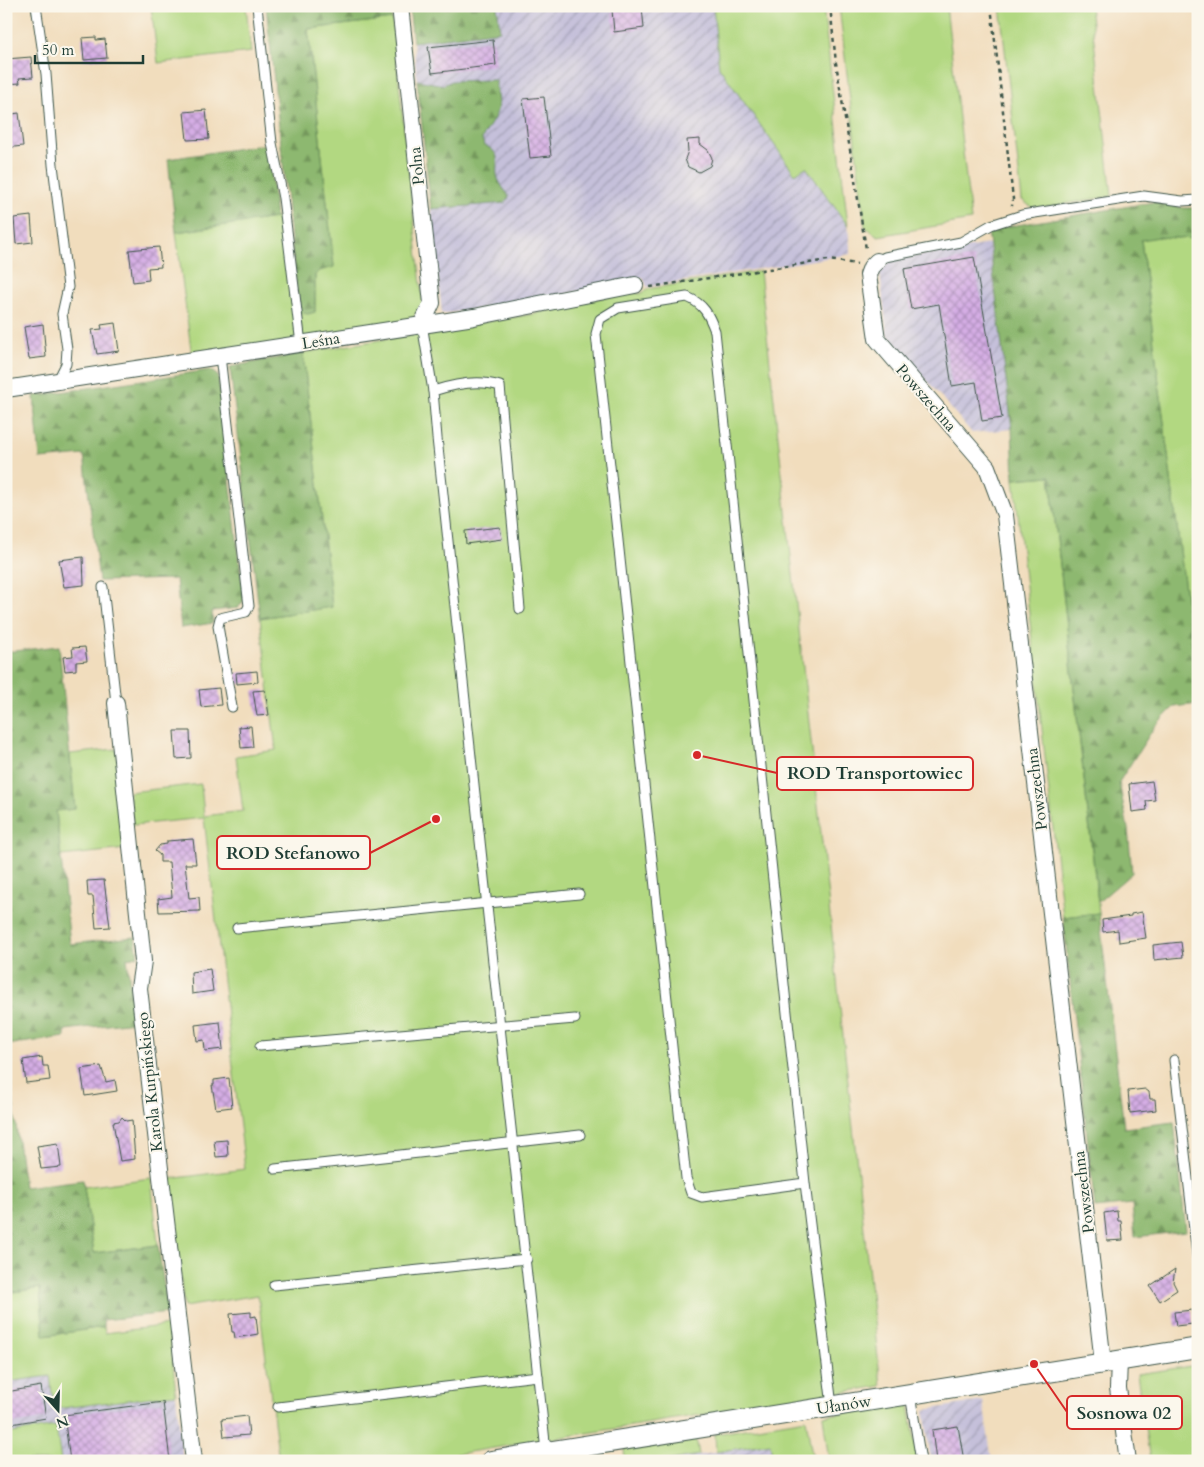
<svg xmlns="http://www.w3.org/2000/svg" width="1204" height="1467" viewBox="0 0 1204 1467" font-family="Cardo,serif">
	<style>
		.industrial { fill: url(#industrial-furrows) }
		.green { fill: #b2d881; stroke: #688a5a }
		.forest { fill: url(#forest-firs); stroke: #567a52 }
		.building { fill: url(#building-cross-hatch) }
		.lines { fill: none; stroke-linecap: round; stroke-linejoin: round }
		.service-casing { stroke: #3e5549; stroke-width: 11 }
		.minor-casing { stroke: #3e5549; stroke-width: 18 }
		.tertiary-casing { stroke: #3e5549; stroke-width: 22 }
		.path { stroke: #3e5549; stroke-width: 2.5; stroke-dasharray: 4 4; stroke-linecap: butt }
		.service { stroke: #fff; stroke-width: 9 }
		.minor { stroke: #fff; stroke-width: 16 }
		.tertiary { stroke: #fff; stroke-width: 20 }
		.labels { text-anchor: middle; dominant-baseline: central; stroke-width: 4; stroke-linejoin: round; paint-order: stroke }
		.street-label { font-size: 16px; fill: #1f3d34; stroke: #fbf7ec }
		.leader { fill: none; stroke: #d62828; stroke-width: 2 }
		.callout-dot { fill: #d62828; stroke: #fbf7ec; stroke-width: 2 }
		.callout { fill: #fbf7ec; stroke: #d62828; stroke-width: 2 }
		.callout-label { font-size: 18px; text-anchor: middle; font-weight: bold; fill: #1f3d34 }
	</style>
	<defs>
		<pattern id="industrial-furrows" width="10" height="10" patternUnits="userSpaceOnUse" patternTransform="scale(1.25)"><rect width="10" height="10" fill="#c5c0da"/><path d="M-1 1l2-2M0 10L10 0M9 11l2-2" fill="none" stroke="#9f9db2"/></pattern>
		<pattern id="forest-firs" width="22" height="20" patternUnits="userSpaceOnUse" patternTransform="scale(1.25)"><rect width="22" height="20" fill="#8db86f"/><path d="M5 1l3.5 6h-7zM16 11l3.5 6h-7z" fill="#73975c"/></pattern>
		<pattern id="building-cross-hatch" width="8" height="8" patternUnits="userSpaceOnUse" patternTransform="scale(1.25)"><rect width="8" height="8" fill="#d5ade5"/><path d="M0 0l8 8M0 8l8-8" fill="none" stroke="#ac8eba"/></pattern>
	</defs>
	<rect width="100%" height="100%" fill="#fbf7ec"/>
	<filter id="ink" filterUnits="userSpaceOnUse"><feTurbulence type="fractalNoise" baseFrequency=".02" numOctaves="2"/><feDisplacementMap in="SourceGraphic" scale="10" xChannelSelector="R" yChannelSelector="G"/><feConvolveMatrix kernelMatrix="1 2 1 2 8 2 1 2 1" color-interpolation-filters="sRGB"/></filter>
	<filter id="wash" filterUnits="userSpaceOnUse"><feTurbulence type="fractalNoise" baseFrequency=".0096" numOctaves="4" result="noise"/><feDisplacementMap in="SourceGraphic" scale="20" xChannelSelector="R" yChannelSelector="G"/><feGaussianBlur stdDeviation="1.12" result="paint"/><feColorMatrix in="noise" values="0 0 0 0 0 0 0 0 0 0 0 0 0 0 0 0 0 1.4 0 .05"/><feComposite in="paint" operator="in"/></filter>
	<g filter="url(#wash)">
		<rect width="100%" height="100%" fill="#f1ddbd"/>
		<!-- industrial -->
		<g class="industrial">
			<polygon points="497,6 823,6 851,254 647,287 643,278 531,301 442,314 413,42 500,31"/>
			<polygon points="989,244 1012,429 972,433 887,334 880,273 890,260"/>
			<polygon points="50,1376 54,1409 176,1394 183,1461 61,1461 56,1426 6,1434 6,1382"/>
			<polygon points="983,1401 992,1461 931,1461 924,1410"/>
			<polygon points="770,1443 773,1461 666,1461"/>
		</g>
		<!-- green -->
		<g class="green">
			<polygon points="151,6 246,6 251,52 158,63"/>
			<polygon points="713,6 823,6 848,226 806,167 795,174 719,67"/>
			<polygon points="839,6 946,6 971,220 878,236 865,227"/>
			<polygon points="1000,6 1090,6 1112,196 1034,209 1022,200"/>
			<polygon points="392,19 423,304 411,320 303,339 299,312 315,312 315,275 319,271 334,266 308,29"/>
			<polygon points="282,217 298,341 192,357 176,232"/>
			<polygon points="1159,237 1198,239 1198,678 1196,678 1141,239"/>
			<polygon points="760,271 881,1386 413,1461 279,1461 258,1295 184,1307 169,1179 245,1169 204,818 133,825 129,792 201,784 204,816 243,811 236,756 276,750 260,618 332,607 303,353 533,314 630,291 640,294 647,289"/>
			<polygon points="1050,476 1099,913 1063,917 1014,479"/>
			<polygon points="116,749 126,849 61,856 56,811 75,809 70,754"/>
			<polygon points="151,1178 158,1245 94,1253 84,1187"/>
			<polygon points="40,1288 45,1336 104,1327 105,1333 169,1325 176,1394 54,1409 50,1376 6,1382 6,1293"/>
			<polygon points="1198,1365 1198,1461 1150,1461 1137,1374"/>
			<polygon points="907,1403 909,1405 918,1461 829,1461 823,1416"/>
			<polygon points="806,1419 813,1461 773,1461 770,1443 716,1452 715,1434"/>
			<polygon points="56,1426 61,1461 6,1461 6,1434"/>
			<polygon points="693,1437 697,1443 699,1455 666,1461 625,1461 624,1449"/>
		</g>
		<!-- forest -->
		<g class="forest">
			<polygon points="266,6 390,6 392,19 308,29 334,267 319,271 315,275 315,312 308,314 299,312"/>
			<polygon points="409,6 497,6 500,31 413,42"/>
			<path d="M417,80L443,85L452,81L496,80C495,89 498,97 498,105C497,118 487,128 482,139L484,145C508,156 490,166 500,183C502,188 507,192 509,197L505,203L431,209Z"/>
			<polygon points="268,144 276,218 176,232 168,159"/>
			<polygon points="1154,202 1184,208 1198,208 1198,239 1159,237 1141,240 1196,677 1198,678 1198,704 1174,707 1155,726 1119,782 1128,829 1132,873 1098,902 1050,476 1014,479 1012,429 988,230"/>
			<polygon points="303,353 332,607 260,618 230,367"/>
			<polygon points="210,370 218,376 244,600 238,608 212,611 213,623 181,628 176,579 99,581 84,455 40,459 34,396"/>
			<polygon points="59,646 75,809 56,811 70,944 135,937 138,956 127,958 134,1022 65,1030 65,1037 6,1045 6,652"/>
			<polygon points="1099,913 1124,1128 1174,1122 1186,1231 1135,1237 1132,1204 1095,1208 1063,917"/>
			<polygon points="6,1047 24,1187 83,1180 94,1253 158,1245 168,1313 103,1320 104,1327 44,1336 40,1288 13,1292 6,1238"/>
		</g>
		<g id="blocks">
			<!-- building -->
			<g class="building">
				<polygon points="642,7 644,28 614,32 612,10"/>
				<polygon points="96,37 96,40 105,39 107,58 84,60 82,38"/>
				<polygon points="493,40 496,65 432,73 428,47"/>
				<polygon points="31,57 33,77 19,78 20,83 7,84 6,59"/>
				<polygon points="544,97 551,156 530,158 523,99"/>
				<polygon points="206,110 209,139 187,140 184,112"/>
				<polygon points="19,113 23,146 6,148 6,115"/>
				<polygon points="700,139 700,144 708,150 712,158 710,166 699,172 688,167 685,159 688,151 687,140"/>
				<polygon points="31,216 33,242 16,244 14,218"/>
				<polygon points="159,247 161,267 148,268 149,280 133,282 129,250"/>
				<polygon points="974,257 1002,418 982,421 976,382 952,386 939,304 911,309 904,269"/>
				<polygon points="115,323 119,351 97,354 92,330 102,329 101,325"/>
				<polygon points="43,324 46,357 29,359 24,327"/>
				<polygon points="500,527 502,539 466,544 465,531"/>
				<polygon points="83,557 84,585 64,587 59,560"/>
				<polygon points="85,647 87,661 76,662 76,670 65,671 63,657 73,656 72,648"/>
				<polygon points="257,671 258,682 237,684 236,673"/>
				<polygon points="219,688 221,705 201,707 199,690"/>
				<polygon points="265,690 269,715 257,716 253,691"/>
				<polygon points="251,726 253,747 241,748 239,727"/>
				<polygon points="174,731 190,731 191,758 176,759"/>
				<polygon points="1152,781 1155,800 1146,801 1147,810 1132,812 1129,784"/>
				<polygon points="193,839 196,864 185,864 189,898 199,897 200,911 159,912 158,899 172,897 169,862 160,862 160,855 155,851 160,845 167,844 167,841"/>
				<polygon points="104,880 110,927 96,928 93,896 88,896 87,881"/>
				<polygon points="1142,912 1146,938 1119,942 1118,930 1103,932 1102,920 1131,916 1131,914"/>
				<polygon points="1181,942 1183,957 1154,960 1153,945"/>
				<polygon points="210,969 213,991 192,994 191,972"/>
				<polygon points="220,1022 223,1049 205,1051 204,1040 197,1041 195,1025"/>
				<polygon points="42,1057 43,1066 48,1066 50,1080 26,1083 23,1060"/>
				<polygon points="101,1066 106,1082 115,1080 117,1091 85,1096 81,1069"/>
				<polygon points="229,1078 232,1107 216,1109 212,1085 214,1085 214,1080"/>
				<polygon points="1145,1089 1149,1092 1150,1099 1155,1099 1156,1110 1130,1113 1128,1091"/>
				<polygon points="122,1117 126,1121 132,1120 135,1159 120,1161 113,1122 119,1121"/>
				<polygon points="227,1140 228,1156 216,1157 214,1141"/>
				<polygon points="58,1143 61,1167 41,1169 37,1146"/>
				<polygon points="1117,1211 1118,1221 1121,1221 1123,1240 1107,1241 1104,1213"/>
				<polygon points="1175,1269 1173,1282 1177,1290 1160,1301 1150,1286"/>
				<polygon points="1192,1310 1193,1324 1176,1326 1174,1312"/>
				<polygon points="251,1312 251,1317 256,1316 258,1334 235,1338 234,1332 232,1332 230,1314"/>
				<polygon points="41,1386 46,1418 6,1425 6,1392"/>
				<polygon points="163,1402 170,1461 70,1461 64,1415"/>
				<polygon points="247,1416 249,1435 224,1437 222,1419"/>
				<polygon points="958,1426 964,1461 936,1461 932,1430"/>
			</g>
		</g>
	</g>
	<g filter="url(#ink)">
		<use href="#blocks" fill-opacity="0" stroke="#3e5549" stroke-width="1"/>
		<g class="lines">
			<!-- service casing -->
			<g class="service-casing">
				<g id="service">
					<polyline points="36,6 46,74 53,165 68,287 62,314 67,349 66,364 58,380"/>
					<polyline points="257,6 272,143 283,198 301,344"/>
					<polyline points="877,261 885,257 961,242 991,225 1022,215 1144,196 1182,201 1198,200"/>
					<polyline points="422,324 433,391"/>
					<polyline points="220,356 249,606 246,612 220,618 218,626 232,707"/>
					<polyline points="103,587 116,703"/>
					<path d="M520,609L500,386C479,379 454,384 433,391L437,438C472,776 510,1113 546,1451"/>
					<polyline points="237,928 579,894"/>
					<polyline points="260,1046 575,1019"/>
					<polyline points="1174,1060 1198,1263"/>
					<polyline points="275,1169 580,1135"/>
					<path d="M805,1183L702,1197L691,1193L686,1178L596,334L600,319L618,308L687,297C704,304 709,315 715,331L805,1183L832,1406"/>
					<polyline points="274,1285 527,1259"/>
					<polyline points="910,1394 921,1461"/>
					<polyline points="278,1407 538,1376"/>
				</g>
			</g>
			<!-- minor casing -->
			<g class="minor-casing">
				<g id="minor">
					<polyline points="400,6 432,303 422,324"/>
					<polyline points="877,261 871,267 868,275 877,339 987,467 1005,515 1103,1363"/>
					<polyline points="6,389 474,317 635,285"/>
					<polyline points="116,703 143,961 139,988 194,1461"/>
					<polyline points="1119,1361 1118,1388 1128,1461"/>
				</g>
			</g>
			<!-- tertiary casing -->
			<g class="tertiary-casing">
				<polyline id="tertiary" points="491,1461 1198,1348"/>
			</g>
			<!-- path -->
			<g class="path">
				<polyline points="830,6 836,63 866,249"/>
				<polyline points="991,6 1013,199 1012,206"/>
				<polyline points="650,287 828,260 857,264"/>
			</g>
			<!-- service -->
			<use href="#service" class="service"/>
			<!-- minor -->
			<use href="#minor" class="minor"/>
			<!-- tertiary -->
			<use href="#tertiary" class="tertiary"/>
		</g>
	</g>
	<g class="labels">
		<!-- street labels -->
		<g class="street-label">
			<text transform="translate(417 166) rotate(-96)">Polna</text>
			<text transform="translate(321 341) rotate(-9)">Leśna</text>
			<text transform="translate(926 398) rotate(49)">Powszechna</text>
			<text transform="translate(1037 789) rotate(-97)">Powszechna</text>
			<text transform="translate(150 1082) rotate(-96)">Karola Kurpińskiego</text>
			<text transform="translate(1084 1192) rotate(-97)">Powszechna</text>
			<text transform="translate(844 1405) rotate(-9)">Ułanów</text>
		</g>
	</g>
	<!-- callouts -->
	<path class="leader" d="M697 755L777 773M436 819L370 853M1034 1364L1067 1412"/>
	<g class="callout-dot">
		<circle cx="697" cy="755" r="5"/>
		<circle cx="436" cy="819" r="5"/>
		<circle cx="1034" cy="1364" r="5"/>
	</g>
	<g class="callout">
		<rect x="777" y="757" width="196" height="33" rx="5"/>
		<rect x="217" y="836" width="153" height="33" rx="5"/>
		<rect x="1067" y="1396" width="115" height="33" rx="5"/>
	</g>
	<g class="callout-label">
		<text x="875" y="779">ROD Transportowiec</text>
		<text x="293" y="859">ROD Stefanowo</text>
		<text x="1124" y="1419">Sosnowa 02</text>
	</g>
	<!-- margin -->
	<rect width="1204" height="1467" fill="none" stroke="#fbf7ec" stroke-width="25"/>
	<!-- north arrow -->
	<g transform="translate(58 1410) rotate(160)" stroke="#fbf7ec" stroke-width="4" paint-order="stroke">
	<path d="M0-4L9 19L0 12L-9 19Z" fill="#1f3d34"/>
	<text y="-8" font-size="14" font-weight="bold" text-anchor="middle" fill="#1f3d34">N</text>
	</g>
	<!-- scale -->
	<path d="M35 55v8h108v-8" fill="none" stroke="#1f3d34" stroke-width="2.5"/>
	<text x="42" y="55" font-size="15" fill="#1f3d34" stroke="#fbf7ec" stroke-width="4" paint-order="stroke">50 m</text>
</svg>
